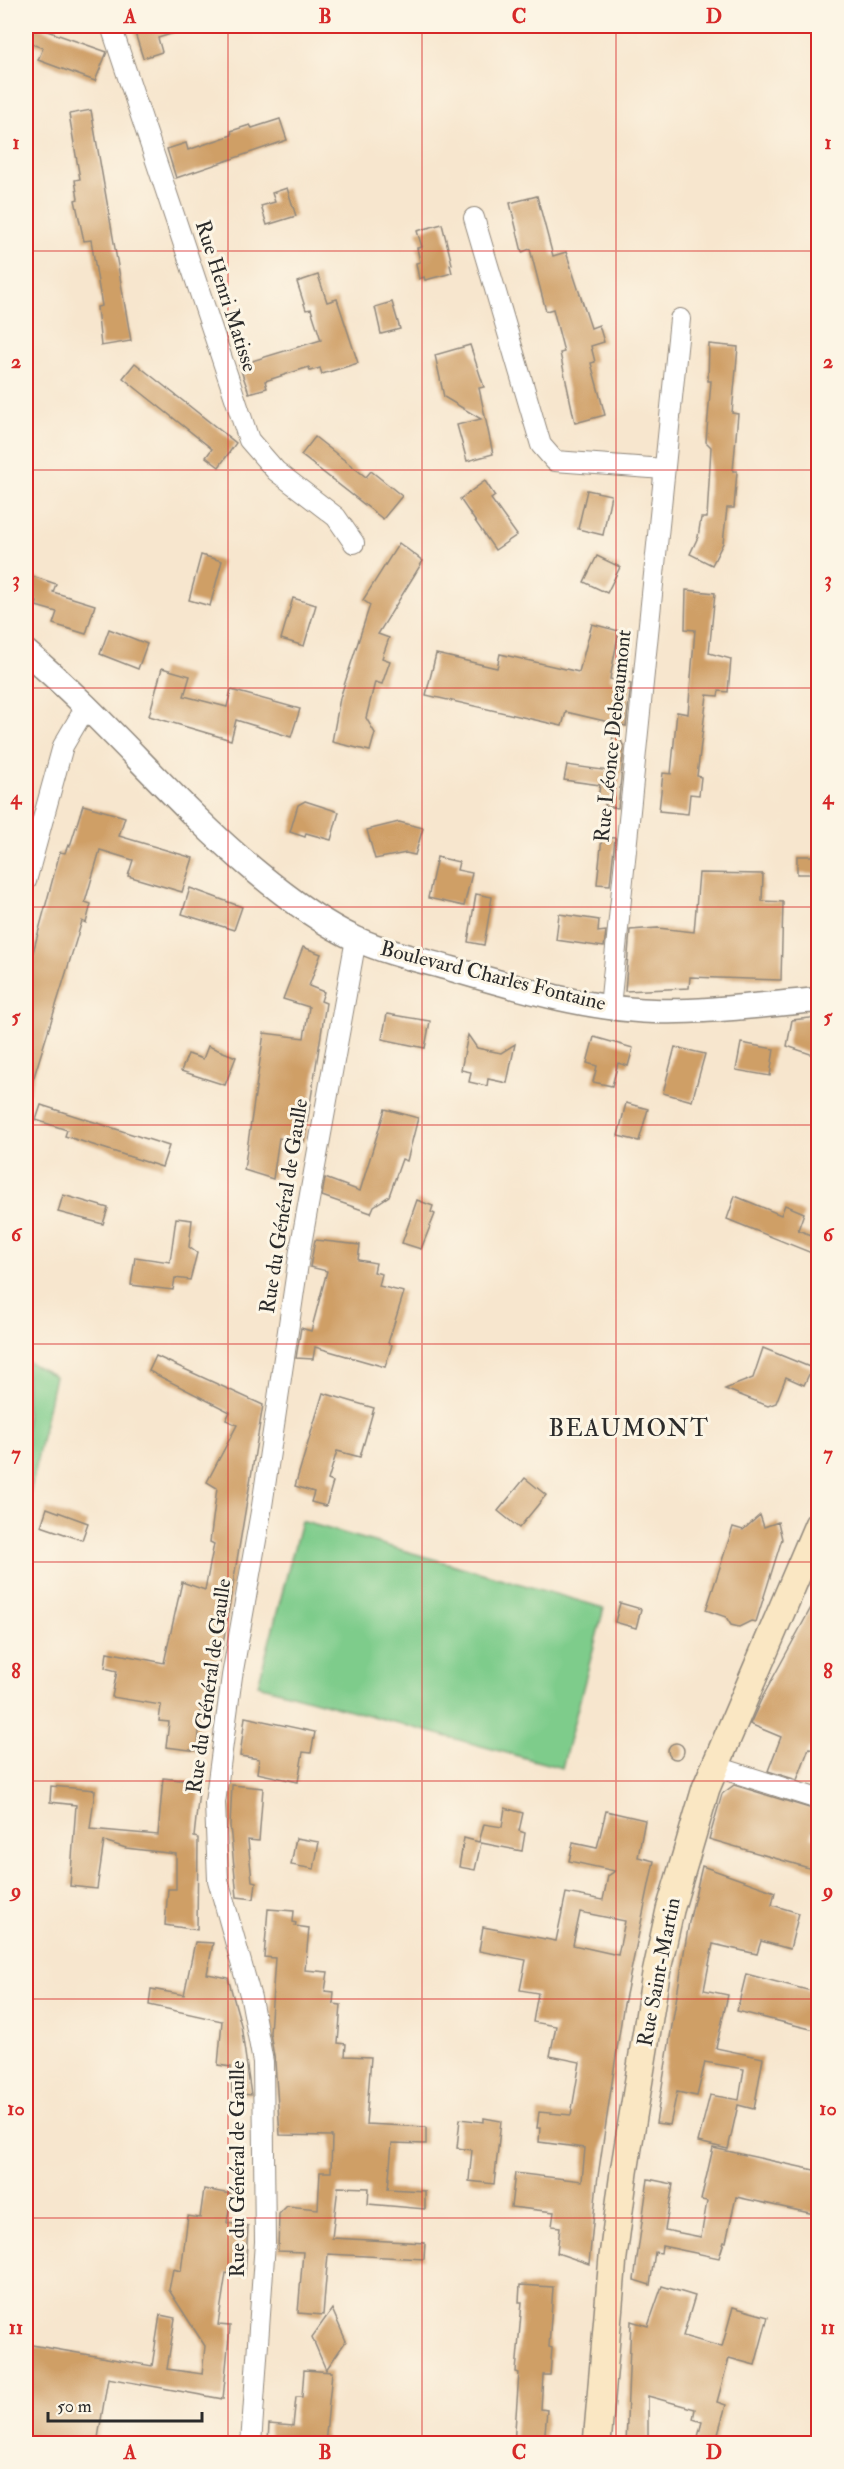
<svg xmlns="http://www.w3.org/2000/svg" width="844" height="2469" viewBox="0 0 844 2469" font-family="'IM FELL Double Pica',serif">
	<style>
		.green { fill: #7ecc8b; stroke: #547c5b; stroke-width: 1.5 }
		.building { fill: #cf9f66; fill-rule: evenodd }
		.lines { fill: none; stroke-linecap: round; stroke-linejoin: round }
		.minor-casing { stroke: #91887c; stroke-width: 22 }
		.tertiary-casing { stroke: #91887c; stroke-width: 27 }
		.secondary-casing { stroke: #91887c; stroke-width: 30 }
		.minor { stroke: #fff; stroke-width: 20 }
		.tertiary { stroke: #fff; stroke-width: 24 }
		.secondary { stroke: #fae7c3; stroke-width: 27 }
		.grid { fill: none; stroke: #d62828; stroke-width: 1.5; stroke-opacity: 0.55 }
		.labels { text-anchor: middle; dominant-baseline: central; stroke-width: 6; stroke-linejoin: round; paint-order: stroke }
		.street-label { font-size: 21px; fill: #2b2b2b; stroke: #fcf5e5 }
		.quarter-label { font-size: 24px; letter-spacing: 1.5px; fill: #2b2b2b; stroke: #fcf5e5 }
		.neatline { fill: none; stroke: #d62828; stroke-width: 2 }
		.grid-label { font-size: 20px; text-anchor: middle; font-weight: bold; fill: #d62828 }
	</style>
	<rect width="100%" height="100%" fill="#fcf5e5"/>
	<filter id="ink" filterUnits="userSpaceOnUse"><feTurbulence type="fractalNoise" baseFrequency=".0167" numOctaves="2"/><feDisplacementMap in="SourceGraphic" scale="12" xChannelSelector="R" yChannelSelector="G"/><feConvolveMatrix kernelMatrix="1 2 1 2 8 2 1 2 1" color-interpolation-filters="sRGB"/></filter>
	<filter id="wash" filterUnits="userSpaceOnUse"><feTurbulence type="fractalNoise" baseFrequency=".008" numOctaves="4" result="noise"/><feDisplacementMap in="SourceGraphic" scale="24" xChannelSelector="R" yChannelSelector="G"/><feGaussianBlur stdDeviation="1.35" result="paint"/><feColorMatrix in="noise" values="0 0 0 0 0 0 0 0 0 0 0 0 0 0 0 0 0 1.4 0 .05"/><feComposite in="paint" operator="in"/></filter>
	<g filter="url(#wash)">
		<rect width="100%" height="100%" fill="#f7e6ce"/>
		<!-- green -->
		<g class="green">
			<polygon points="26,1361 55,1376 26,1512"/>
			<polygon points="301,1521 604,1608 562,1768 258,1685"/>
		</g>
		<g id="blocks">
			<!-- building -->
			<g class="building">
				<polygon points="26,26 33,26 107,52 95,81 38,60 43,48 26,42"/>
				<polygon points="146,26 187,26 187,29 158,38 162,52 143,58 134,30"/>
				<polygon points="91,110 131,341 101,346 97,307 102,306 91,240 84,241 75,200 78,199 75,180 80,179 69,114"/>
				<polygon points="280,119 287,140 176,178 167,149 186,143 188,150 232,135 231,131 250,125 252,128"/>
				<polygon points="287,188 296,216 267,225 261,206 275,202 272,193"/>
				<polygon points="537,196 553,256 566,252 591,328 599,325 604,342 591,346 595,362 591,363 605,415 575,423 560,353 564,352 553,309 546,311 530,249 522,252 510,203"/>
				<polygon points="442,224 452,264 450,265 452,273 425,280 424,277 419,279 416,263 420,262 417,248 422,247 417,231"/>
				<polygon points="318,275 327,302 337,299 358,363 322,374 320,368 310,371 309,367 265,381 267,388 249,393 239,365 321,340 311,309 306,310 297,282"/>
				<polygon points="392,302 400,329 381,334 375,307"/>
				<polygon points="709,344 738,347 732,413 738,414 733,471 737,471 734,508 727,508 723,543 712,565 690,554 698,537 701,518 707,518 711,447 706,442 711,381 708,381"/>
				<polygon points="470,345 484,387 479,388 493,454 467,461 457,425 481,419 444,397 435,355"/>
				<polygon points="135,363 236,443 219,467 206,457 212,449 123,378"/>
				<polygon points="315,437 366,477 371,471 402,496 383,519 301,455"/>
				<polygon points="485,481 495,496 491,499 517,535 495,550 460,499"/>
				<polygon points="587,490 611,495 603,535 578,529"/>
				<polygon points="399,543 423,561 378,634 389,638 382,658 390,661 382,684 375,682 366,718 375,733 370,751 332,742 340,698 370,605 363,600"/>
				<polygon points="201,555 222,561 210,606 189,600"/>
				<polygon points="597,556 620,567 607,593 584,582"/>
				<polygon points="26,574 56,584 53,592 95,605 86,634 53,624 57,612 36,606 37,602 26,599"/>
				<polygon points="686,590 715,593 709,653 731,659 728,692 719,691 718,696 707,695 697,776 701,777 699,795 690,794 688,814 659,811 663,773 671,774 677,712 688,714 695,630 685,629"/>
				<polygon points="293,598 316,605 304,646 281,639"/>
				<polygon points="592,624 619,631 610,679 631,684 626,726 566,712 562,726 426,695 436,654 497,668 500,654 579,672"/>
				<polygon points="109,629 147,644 138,669 100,654"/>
				<polygon points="162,668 190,676 184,696 227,707 231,690 300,709 291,737 236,720 231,740 149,716"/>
				<polygon points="614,726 624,747 618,808 605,806 606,799 598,798 600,785 564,780 567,765 609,771"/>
				<polygon points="305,801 339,812 331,840 306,833 305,837 290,832 298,805"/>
				<polygon points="83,805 125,817 119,836 193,858 182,892 128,876 133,860 100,850 85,902 91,904 86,923 82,921 29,1093 26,1092 26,978 60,852 65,853 68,845 70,846"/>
				<polygon points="399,822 423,828 415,855 406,853 375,859 367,830"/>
				<polygon points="602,837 615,838 610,885 597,884"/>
				<rect x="797" y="856" width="22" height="18"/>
				<polygon points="437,857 459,862 457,870 472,873 464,906 428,898"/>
				<polygon points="699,873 763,874 762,901 783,902 781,980 690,977 689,988 625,991 630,930 658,928 694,932"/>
				<polygon points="190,888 242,907 234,930 182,914"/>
				<polygon points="476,894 492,897 484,945 468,942"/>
				<polygon points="559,914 599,920 598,932 606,931 604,947 556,940"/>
				<polygon points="303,947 321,954 309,986 324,992 321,1001 326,1003 304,1142 279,1138 273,1179 244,1170 264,1033 304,1038 309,1007 283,999"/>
				<polygon points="387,1014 430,1021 425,1048 382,1039"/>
				<polygon points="819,1017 819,1057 787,1046 792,1020"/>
				<polygon points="468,1035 477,1048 501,1053 515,1044 507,1083 488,1079 487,1086 469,1082 471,1072 461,1070"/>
				<polygon points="594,1037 633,1048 628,1066 618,1063 612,1086 593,1082 597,1066 587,1063"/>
				<polygon points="741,1043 774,1049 770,1076 736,1070"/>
				<polygon points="208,1046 236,1057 225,1085 181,1071 188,1054 203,1059"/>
				<polygon points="675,1047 705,1054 692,1101 663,1093"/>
				<polygon points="626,1103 648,1109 639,1141 618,1136"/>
				<polygon points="41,1105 169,1146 162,1167 65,1136 67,1130 36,1120"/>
				<polygon points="385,1109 418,1118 407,1161 402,1159 389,1196 374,1206 371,1213 322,1196 325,1178 360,1191"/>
				<polygon points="63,1195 108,1208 103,1224 58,1212"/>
				<polygon points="735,1196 781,1215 785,1205 804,1213 798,1230 819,1238 819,1256 727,1219"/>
				<polygon points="417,1200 433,1206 431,1212 435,1214 421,1249 402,1243"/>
				<polygon points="176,1218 192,1220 189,1247 197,1253 190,1280 175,1278 173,1290 131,1285 135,1257 170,1262"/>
				<polygon points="315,1240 360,1245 358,1260 376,1263 374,1272 382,1274 379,1286 404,1292 388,1343 392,1345 385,1367 315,1347 313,1359 296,1358 301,1328 311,1331 327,1271 310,1267"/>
				<polygon points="763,1348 812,1368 804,1385 786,1377 776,1403 768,1406 725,1389 753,1378"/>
				<polygon points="156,1356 263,1405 213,1703 209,1703 208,1712 200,1711 198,1751 166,1747 169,1722 159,1721 161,1705 112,1697 117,1671 105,1668 107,1652 164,1663 182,1582 205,1590 214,1544 210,1542 217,1488 207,1482 237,1425 226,1420 230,1412 149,1371"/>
				<polygon points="323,1393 374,1408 360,1457 337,1451 328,1480 333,1482 326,1506 311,1502 314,1492 295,1486"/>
				<polygon points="525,1478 546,1495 519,1528 498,1511"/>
				<polygon points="47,1508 88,1523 82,1540 41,1526"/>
				<polygon points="760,1515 764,1527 778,1522 782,1539 756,1622 751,1621 739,1627 731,1625 726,1617 706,1610 733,1527 743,1530"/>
				<polygon points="819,1593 819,1751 809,1748 797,1780 768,1771 781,1737 750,1724 762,1698"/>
				<polygon points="620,1603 641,1609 636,1628 615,1622"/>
				<polygon points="245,1717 315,1732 311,1753 303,1752 298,1782 257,1773 259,1759 240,1756"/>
				<circle cx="676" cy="1751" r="8"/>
				<polygon points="163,1778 200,1782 194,1837 198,1838 197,1930 165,1925 168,1889 176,1889 176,1854 126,1848 104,1841 97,1889 70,1886 76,1805 50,1802 51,1786 95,1790 90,1829 158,1835"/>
				<polygon points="232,1785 263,1788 259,1841 248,1840 252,1881 256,1882 254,1899 237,1897 230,1826"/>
				<polygon points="734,1785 819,1811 811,1837 819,1839 819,1871 709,1839 722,1794"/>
				<polygon points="505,1808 523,1813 519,1831 525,1833 522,1851 481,1843 475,1870 459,1867 464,1838 479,1842 484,1824 502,1827"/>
				<path d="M606,1811L645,1820L638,1857L654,1861L623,2009L597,2183L589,2264L557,2253L560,2227L552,2226L554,2212L511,2207L515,2173L582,2181L585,2148L539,2142L540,2128H537L539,2112L571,2115L580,2062L550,2056L556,2026L533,2022L538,1993L520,1990L526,1960L479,1951L483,1927L556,1941L566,1893L603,1900L608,1876L615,1871L569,1861L573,1843L597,1848ZM580,1912L625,1921L618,1955L573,1945Z"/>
				<polygon points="296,1838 319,1842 314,1869 291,1865"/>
				<polygon points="702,1866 775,1892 772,1905 799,1913 790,1949 761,1941 757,1954 713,1944 704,1990 728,1995 716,2048 763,2058 754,2109 738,2105 728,2149 698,2142 710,2095 739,2100 744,2069 705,2062 697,2096 677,2092 670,2125 656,2123 689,1922"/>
				<polygon points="268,1909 294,1911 293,1922 296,1923 295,1926 309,1928 305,1970 328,1972 325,1991 334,1992 333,2004 341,2005 338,2043 346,2044 345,2056 371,2057 366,2124 426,2127 426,2144 392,2143 388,2189 425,2191 425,2209 368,2204 369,2188 338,2187 332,2238 425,2243 424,2259 328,2254 323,2315 298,2313 303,2252 278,2251 279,2214 287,2206 318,2209 320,2172 331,2172 332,2136 280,2135 275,2062 270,2033 275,1958 264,1957"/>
				<polygon points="195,1942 213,1943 207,1974 228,1978 241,2025 251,2095 232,2093 231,2067 218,2065 222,2021 149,2005 151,1989 184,1995"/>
				<polygon points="746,1974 819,1993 819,2031 737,2011"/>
				<polygon points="484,2118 501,2121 494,2184 469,2181 472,2150 457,2148 460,2119 484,2122"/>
				<polygon points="713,2148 819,2171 819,2215 736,2197 726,2242 724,2242 719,2258 662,2246 661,2253 655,2252 650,2285 634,2280 648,2179 673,2184 665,2230 701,2237 707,2201 701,2200"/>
				<polygon points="204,2189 231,2194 227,2223 248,2226 245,2276 226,2273 218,2325 230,2326 223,2399 108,2378 97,2444 54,2444 26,2439 26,2344 152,2366 160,2315 175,2318 167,2369 202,2374 205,2346 169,2290 173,2269 181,2271 188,2216 200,2218"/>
				<polygon points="520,2285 553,2287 549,2347 552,2348 550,2375 543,2375 541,2409 547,2410 544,2444 514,2444 519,2373 516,2372 522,2302 519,2302"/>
				<polygon points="662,2286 695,2296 683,2336 722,2347 733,2307 768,2317 755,2365 729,2358 717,2402 726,2405 715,2444 696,2444 702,2422 693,2419 695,2409 648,2396 648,2444 626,2444 631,2321 648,2326"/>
				<polygon points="332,2309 346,2341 326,2370 312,2337"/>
				<polygon points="304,2370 332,2372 325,2444 268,2441 269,2424 293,2426 296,2397 302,2397"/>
			</g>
		</g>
	</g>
	<g filter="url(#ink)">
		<use href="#blocks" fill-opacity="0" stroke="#91887c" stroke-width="1.5"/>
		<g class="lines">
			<!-- minor casing -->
			<g class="minor-casing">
				<g id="minor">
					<polyline points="111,26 249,440 276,471 336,517 354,543"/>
					<polyline points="474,218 541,445 555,461 664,469"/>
					<polyline points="26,881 63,746 87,705"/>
					<polyline points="610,1007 680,319"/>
					<polyline points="714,1766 818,1799"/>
					<polyline points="251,2444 265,2242 263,2062 251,1998 218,1880 215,1803 232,1676 262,1506 300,1250 356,939"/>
				</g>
			</g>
			<!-- tertiary casing -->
			<g class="tertiary-casing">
				<path id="tertiary" d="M26,652C107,719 173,803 254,870C285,896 319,922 356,939C387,953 420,960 452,969C517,988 586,1009 654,1011C704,1013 767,1004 818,1000"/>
			</g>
			<!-- secondary casing -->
			<g class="secondary-casing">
				<polyline id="secondary" points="597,2444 613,2257 624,2172 656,1974 670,1910 706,1788 818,1525"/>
			</g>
			<!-- minor -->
			<use href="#minor" class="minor"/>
			<!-- tertiary -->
			<use href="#tertiary" class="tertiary"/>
			<!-- secondary -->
			<use href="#secondary" class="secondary"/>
		</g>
	</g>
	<!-- grid -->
	<path class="grid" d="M228,26V2444M422,26V2444M616,26V2444M26,251H818M26,470H818M26,688H818M26,907H818M26,1125H818M26,1344H818M26,1562H818M26,1781H818M26,1999H818M26,2218H818"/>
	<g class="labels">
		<!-- street labels -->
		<g class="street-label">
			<text transform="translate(226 296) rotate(72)">Rue Henri Matisse</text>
			<text transform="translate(613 736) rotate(-84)">Rue Léonce Debeaumont</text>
			<text transform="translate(493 976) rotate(14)">Boulevard Charles Fontaine</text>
			<text transform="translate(284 1206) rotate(-81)">Rue du Général de Gaulle</text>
			<text transform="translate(209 1686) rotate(-82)">Rue du Général de Gaulle</text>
			<text transform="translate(659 1972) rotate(-79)">Rue Saint-Martin</text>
			<text transform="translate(237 2169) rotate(-90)">Rue du Général de Gaulle</text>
		</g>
		<!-- quarter labels -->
		<g class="quarter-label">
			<text x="629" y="1428">BEAUMONT</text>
		</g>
	</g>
	<!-- margin -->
	<rect width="844" height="2469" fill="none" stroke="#fcf5e5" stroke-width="66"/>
	<!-- scale -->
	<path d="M48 2412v9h154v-9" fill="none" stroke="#2b2b2b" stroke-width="3"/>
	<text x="57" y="2412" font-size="18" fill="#2b2b2b" stroke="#fcf5e5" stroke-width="4.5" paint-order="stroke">50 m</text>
	<rect x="33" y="33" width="778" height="2403" class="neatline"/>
	<g class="grid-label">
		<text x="130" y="23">A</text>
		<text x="325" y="23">B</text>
		<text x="519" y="23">C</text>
		<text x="714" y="23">D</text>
		<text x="16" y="149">1</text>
		<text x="828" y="149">1</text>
		<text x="16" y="368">2</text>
		<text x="828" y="368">2</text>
		<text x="16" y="586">3</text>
		<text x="828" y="586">3</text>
		<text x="16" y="804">4</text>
		<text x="828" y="804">4</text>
		<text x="16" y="1023">5</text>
		<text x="828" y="1023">5</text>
		<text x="16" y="1241">6</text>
		<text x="828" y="1241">6</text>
		<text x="16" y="1460">7</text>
		<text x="828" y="1460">7</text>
		<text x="16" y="1678">8</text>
		<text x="828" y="1678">8</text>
		<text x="16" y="1897">9</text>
		<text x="828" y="1897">9</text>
		<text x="16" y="2115">10</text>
		<text x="828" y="2115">10</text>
		<text x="16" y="2334">11</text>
		<text x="828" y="2334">11</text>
		<text x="130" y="2459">A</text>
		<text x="325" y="2459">B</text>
		<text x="519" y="2459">C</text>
		<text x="714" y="2459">D</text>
	</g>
</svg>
